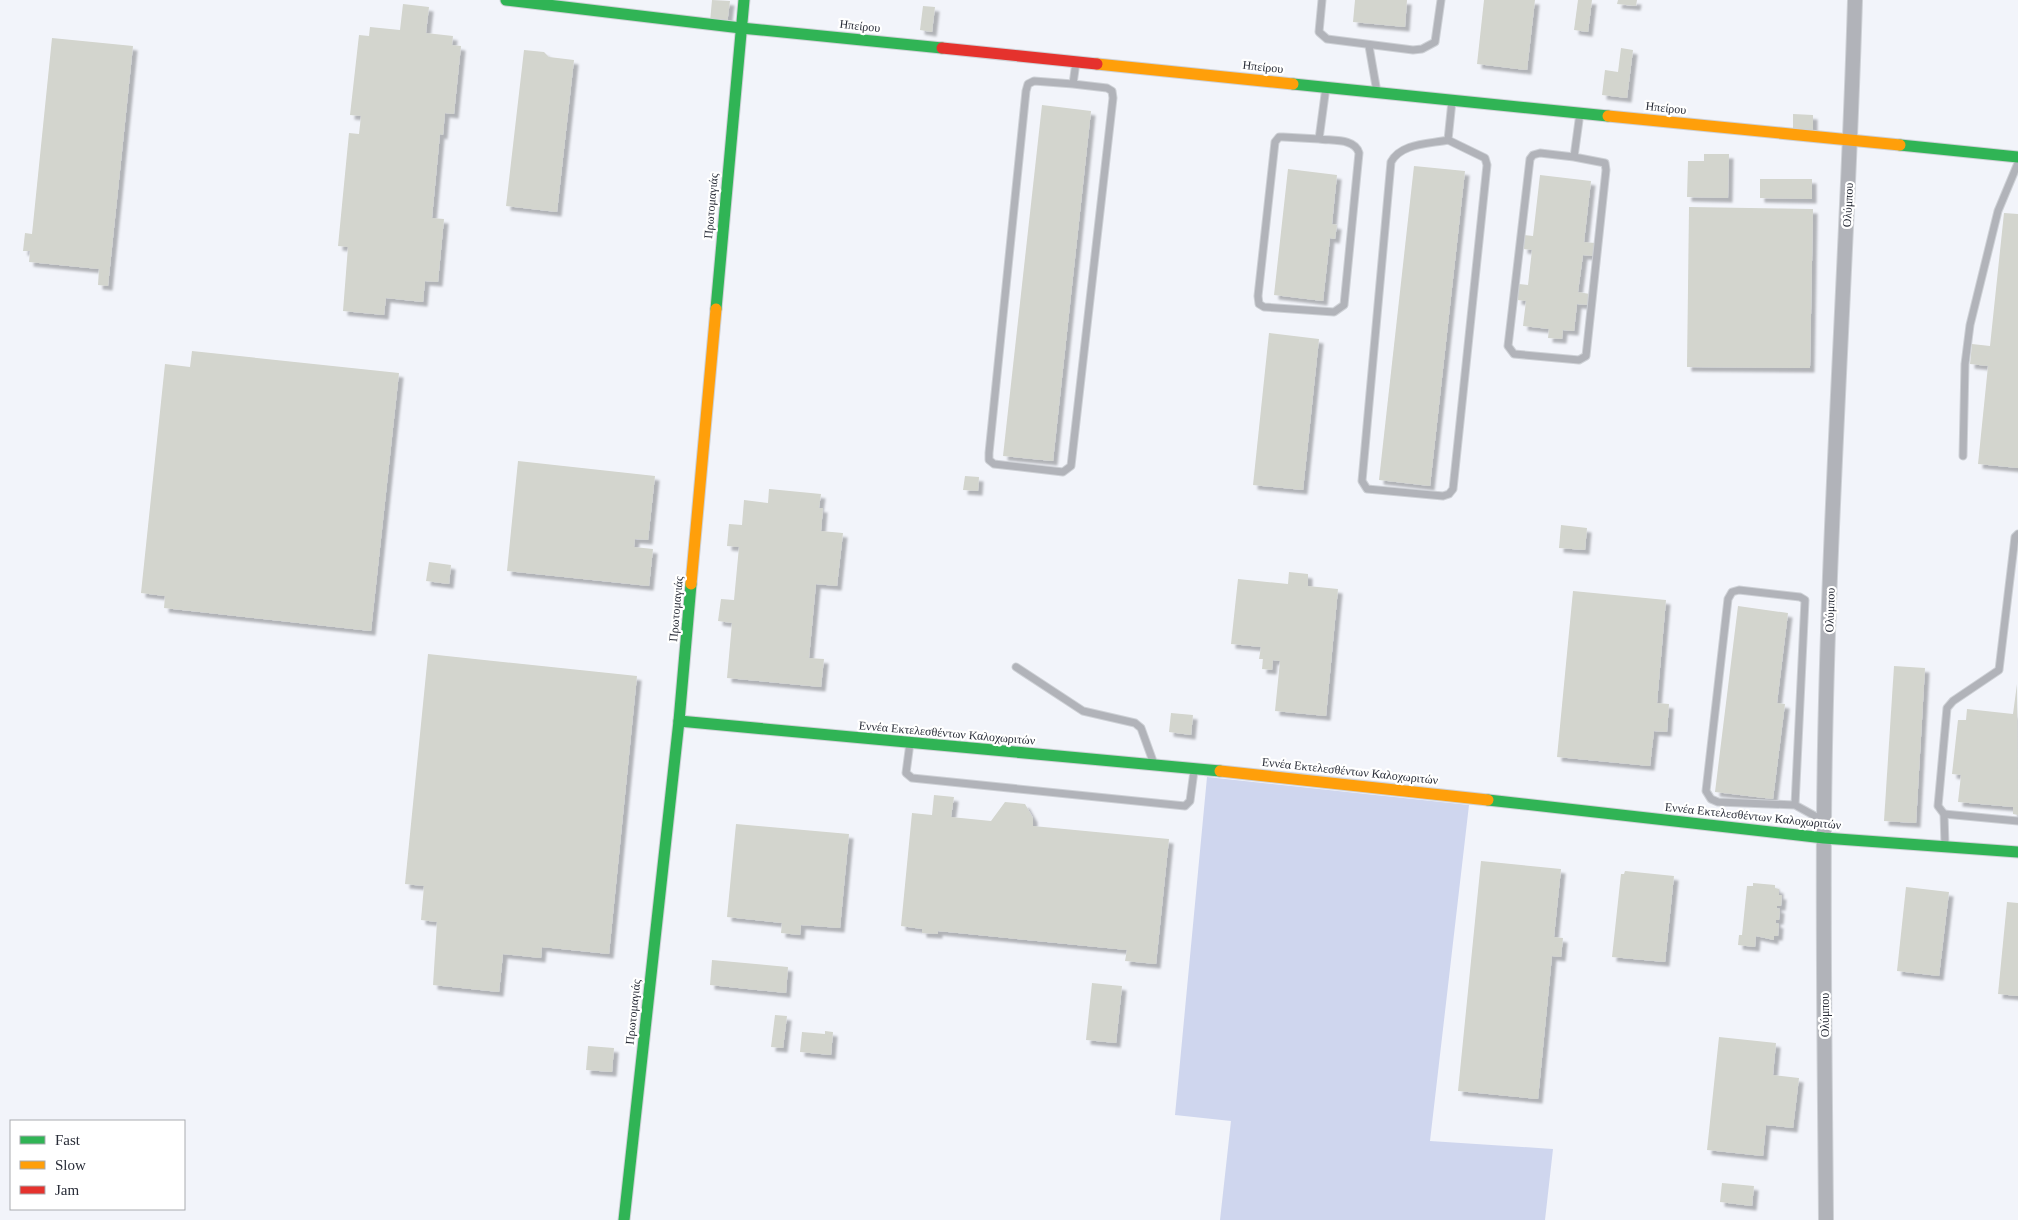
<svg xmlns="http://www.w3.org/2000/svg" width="2018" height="1220" viewBox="0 0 2018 1220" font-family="'Times New Roman',serif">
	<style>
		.green { fill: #cfd6ee }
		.building { fill: #d3d5ce; filter: url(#shadow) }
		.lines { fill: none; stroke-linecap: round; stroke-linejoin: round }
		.lane-casing { stroke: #ced1d6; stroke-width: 9 }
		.street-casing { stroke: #ced1d6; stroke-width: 16 }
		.fast-casing { stroke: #ced1d6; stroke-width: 13 }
		.slow-casing { stroke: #ced1d6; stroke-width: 13 }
		.jam-casing { stroke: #ced1d6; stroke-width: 13 }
		.lane { stroke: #b1b3b9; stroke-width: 7 }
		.street { stroke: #b1b3b9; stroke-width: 14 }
		.fast { stroke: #30b455; stroke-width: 11 }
		.slow { stroke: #ff9f0a; stroke-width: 11 }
		.jam { stroke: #e5322d; stroke-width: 11 }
		.labels { text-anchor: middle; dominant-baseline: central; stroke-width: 4.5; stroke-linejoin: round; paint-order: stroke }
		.street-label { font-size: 12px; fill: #282c37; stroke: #fff }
	</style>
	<defs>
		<filter id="shadow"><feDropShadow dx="4.5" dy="4.5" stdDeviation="1" flood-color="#0004"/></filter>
	</defs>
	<rect width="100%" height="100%" fill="#f2f4fa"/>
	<!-- green -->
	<polygon class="green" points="1207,777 1469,805 1430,1141 1553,1149 1545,1220 1220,1220 1231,1121 1175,1115"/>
	<!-- building -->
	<g class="building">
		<polygon points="712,0 730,1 727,24 710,22"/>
		<polygon points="1355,0 1407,0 1405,27 1353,22"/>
		<polygon points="1484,0 1535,0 1527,70 1477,64"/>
		<polygon points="1578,0 1592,0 1588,32 1574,30"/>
		<polygon points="1618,0 1637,0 1636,6 1617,4"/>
		<polygon points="403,4 429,7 426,33 453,36 452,45 461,46 454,114 445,113 443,135 440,134 432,218 444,219 438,282 425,281 423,302 386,298 384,315 343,311 348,247 338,246 349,133 359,134 361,116 350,115 359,35 369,36 370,27 400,30"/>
		<polygon points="923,6 935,7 932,32 920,30"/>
		<polygon points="52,38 133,46 108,286 98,285 99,269 29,262 30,251 23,251 25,233 32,234"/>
		<polygon points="1621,48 1633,50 1627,98 1602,95 1605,70 1618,72"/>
		<polygon points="524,50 544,52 549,57 574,60 557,212 506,206"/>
		<polygon points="1042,105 1091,111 1053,461 1003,456"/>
		<polygon points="1793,114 1813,115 1813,132 1793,132"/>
		<polygon points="1704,154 1729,154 1728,198 1687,197 1688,161 1704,161"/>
		<polygon points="1414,166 1465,171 1430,486 1379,480"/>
		<polygon points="1288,169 1337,175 1332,224 1337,225 1335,239 1330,238 1323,301 1274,295"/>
		<polygon points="1540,175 1591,181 1584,242 1595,243 1593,256 1583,255 1578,292 1590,294 1588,305 1577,304 1574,331 1563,330 1562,339 1548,338 1549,329 1523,326 1526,301 1517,300 1519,284 1528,285 1532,250 1523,249 1524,235 1533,236"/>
		<polygon points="1760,179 1812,179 1812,199 1760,198"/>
		<polygon points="1689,207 1813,209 1810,368 1687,367"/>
		<polygon points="2004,213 2018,214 2018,468 1978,464 1988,366 1970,364 1972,344 1990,346"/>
		<polygon points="1269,333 1319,339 1303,490 1253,485"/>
		<polygon points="192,351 399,373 371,631 164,608 165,596 141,593 165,364 190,367"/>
		<polygon points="518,461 655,476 648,540 635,539 634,547 653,549 649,586 507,571"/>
		<polygon points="965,476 979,477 978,491 963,490"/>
		<polygon points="769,489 821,494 819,508 823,508 821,531 843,533 837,586 816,584 809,658 824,659 821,687 727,678 732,623 718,621 721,599 734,600 739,547 727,546 729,524 742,525 744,500 768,503"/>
		<polygon points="1561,525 1587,528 1585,550 1559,548"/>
		<polygon points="429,562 451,565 449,584 426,581"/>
		<polygon points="1289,572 1308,574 1308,586 1338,589 1326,716 1275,711 1280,661 1273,660 1272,670 1262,669 1263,659 1259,659 1261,647 1231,644 1238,579 1288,584"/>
		<polygon points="1573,591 1666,600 1657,703 1669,704 1667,732 1654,731 1650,766 1557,757"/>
		<polygon points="1738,606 1788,613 1777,703 1785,704 1773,799 1715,792"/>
		<polygon points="428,654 637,676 609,954 542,947 541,958 503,954 499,992 433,985 437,922 421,920 424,886 405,884"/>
		<polygon points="1894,666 1925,668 1916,823 1884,821"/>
		<polygon points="2017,684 2018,815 2013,814 2013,807 1958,802 1961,775 1952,774 1958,720 1966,720 1967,709 2013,714"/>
		<polygon points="1171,713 1193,715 1191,735 1169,732"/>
		<polygon points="934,795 954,797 951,817 991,821 1005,802 1025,804 1033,818 1033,826 1169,839 1156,964 1125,961 1127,950 938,931 938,934 922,933 922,929 901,926 912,813 932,815"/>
		<polygon points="736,824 849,834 840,928 801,925 800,935 781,933 782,923 727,917"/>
		<polygon points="1481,861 1561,869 1554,937 1563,938 1561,957 1552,956 1538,1099 1458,1091"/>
		<polygon points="1625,871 1674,876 1665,962 1612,957 1621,874 1624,874"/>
		<polygon points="1753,883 1775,885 1775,888 1779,889 1779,895 1782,895 1781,906 1777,906 1777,908 1780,909 1779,920 1776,920 1776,923 1779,924 1778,936 1774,936 1774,940 1756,936 1755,947 1738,945 1739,935 1742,935 1747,886 1753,886"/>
		<polygon points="1906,887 1949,892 1939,976 1897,971"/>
		<polygon points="2007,902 2018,903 2018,996 1998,994"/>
		<polygon points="712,960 788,967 786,993 710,985"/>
		<polygon points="1092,983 1122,986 1116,1043 1086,1040"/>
		<polygon points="775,1015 787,1016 783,1048 771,1047"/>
		<polygon points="825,1031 833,1032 831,1055 800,1052 802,1032 825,1034"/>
		<polygon points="1719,1037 1776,1043 1773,1075 1799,1078 1793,1128 1766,1125 1763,1156 1707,1150"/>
		<polygon points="588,1046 614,1048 612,1072 586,1070"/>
		<polygon points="1722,1183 1754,1186 1752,1206 1720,1202"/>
	</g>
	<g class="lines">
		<!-- lane casing -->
		<g class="lane-casing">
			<g id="lane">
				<polyline points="1322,0 1319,32 1327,39 1413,50 1422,49 1435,42 1441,0"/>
				<polyline points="1369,46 1377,92"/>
				<polyline points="1073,84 1107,88 1112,91 1113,98 1071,466 1063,472 994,464 989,460 989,453 1026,91 1028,84 1034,81 1073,84 1076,62"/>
				<path d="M1319,139C1332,141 1355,138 1359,153L1344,305L1334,312L1264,307L1259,304L1258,296L1275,142L1279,137H1283L1319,139L1326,87"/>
				<path d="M1448,140L1485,158L1487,165L1453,489L1449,494L1443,496L1367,489L1362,481L1391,162C1401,143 1429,144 1448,140L1452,101"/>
				<polyline points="1574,157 1605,163 1606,170 1586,356 1579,360 1514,354 1508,346 1530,159 1533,155 1540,153 1574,157 1580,113"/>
				<polyline points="1963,456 1965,364 1970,325 1998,211 2018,163"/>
				<polyline points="1016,667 1083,711 1135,723 1141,728 1154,764"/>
				<polyline points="910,743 906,773 912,778 1185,806 1190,801 1194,771"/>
				<polyline points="1795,805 1805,600 1800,597 1739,590 1732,592 1728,599 1706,791 1711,799 1718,802 1795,805 1824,821"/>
				<polyline points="1944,814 2018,821"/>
				<polyline points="1945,845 1944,814 1938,806 1947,708 1953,701 1999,670 2015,537 2018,534"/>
			</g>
		</g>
		<!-- street casing -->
		<g class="street-casing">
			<path id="street" d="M1826,1220C1825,1087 1823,954 1824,821C1826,547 1847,274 1855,0"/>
		</g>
		<!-- fast casing -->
		<g class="fast-casing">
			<g id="fast">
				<polyline points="506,0 741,28 942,48"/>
				<polyline points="1293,84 1608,116"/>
				<polyline points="1900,145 2018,157"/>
				<polyline points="716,309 744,0"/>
				<polyline points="679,721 1220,771"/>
				<polyline points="1488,800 1824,838 2018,852"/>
				<polyline points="624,1220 679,721 691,584"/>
			</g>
		</g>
		<!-- slow casing -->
		<g class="slow-casing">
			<g id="slow">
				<polyline points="1097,64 1293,84"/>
				<polyline points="1608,116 1900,145"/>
				<polyline points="691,584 716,309"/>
				<polyline points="1220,771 1488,800"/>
			</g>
		</g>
		<!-- jam casing -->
		<g class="jam-casing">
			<polyline id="jam" points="942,48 1097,64"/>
		</g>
		<!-- lane -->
		<use href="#lane" class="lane"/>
		<!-- street -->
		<use href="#street" class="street"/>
		<!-- fast -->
		<use href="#fast" class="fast"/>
		<!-- slow -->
		<use href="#slow" class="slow"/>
		<!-- jam -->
		<use href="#jam" class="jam"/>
	</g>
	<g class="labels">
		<!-- street labels -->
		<g class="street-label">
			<text transform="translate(860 26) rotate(6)">Ηπείρου</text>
			<text transform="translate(1263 67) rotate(6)">Ηπείρου</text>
			<text transform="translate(1666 108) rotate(6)">Ηπείρου</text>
			<text transform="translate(1848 205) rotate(-87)">Ολύμπου</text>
			<text transform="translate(711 206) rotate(-85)">Πρωτομαγιάς</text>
			<text transform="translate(676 609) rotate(-85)">Πρωτομαγιάς</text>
			<text transform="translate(1830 610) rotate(-88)">Ολύμπου</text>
			<text transform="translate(947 733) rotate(5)">Εννέα Εκτελεσθέντων Καλοχωριτών</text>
			<text transform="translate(1350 771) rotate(6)">Εννέα Εκτελεσθέντων Καλοχωριτών</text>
			<text transform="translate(1753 816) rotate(6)">Εννέα Εκτελεσθέντων Καλοχωριτών</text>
			<text transform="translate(633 1012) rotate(-84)">Πρωτομαγιάς</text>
			<text transform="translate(1825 1015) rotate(-90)">Ολύμπου</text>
		</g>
	</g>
	<!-- legend -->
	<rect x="10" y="1120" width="175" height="90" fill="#ffffff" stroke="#a9abaf"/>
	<rect x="20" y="1136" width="25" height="8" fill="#30b455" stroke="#a9abaf"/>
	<text x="55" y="1145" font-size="15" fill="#282c37">Fast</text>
	<rect x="20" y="1161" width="25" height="8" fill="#ff9f0a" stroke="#a9abaf"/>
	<text x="55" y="1170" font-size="15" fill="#282c37">Slow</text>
	<rect x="20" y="1186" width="25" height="8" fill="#e5322d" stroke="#a9abaf"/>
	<text x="55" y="1195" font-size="15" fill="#282c37">Jam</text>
</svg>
